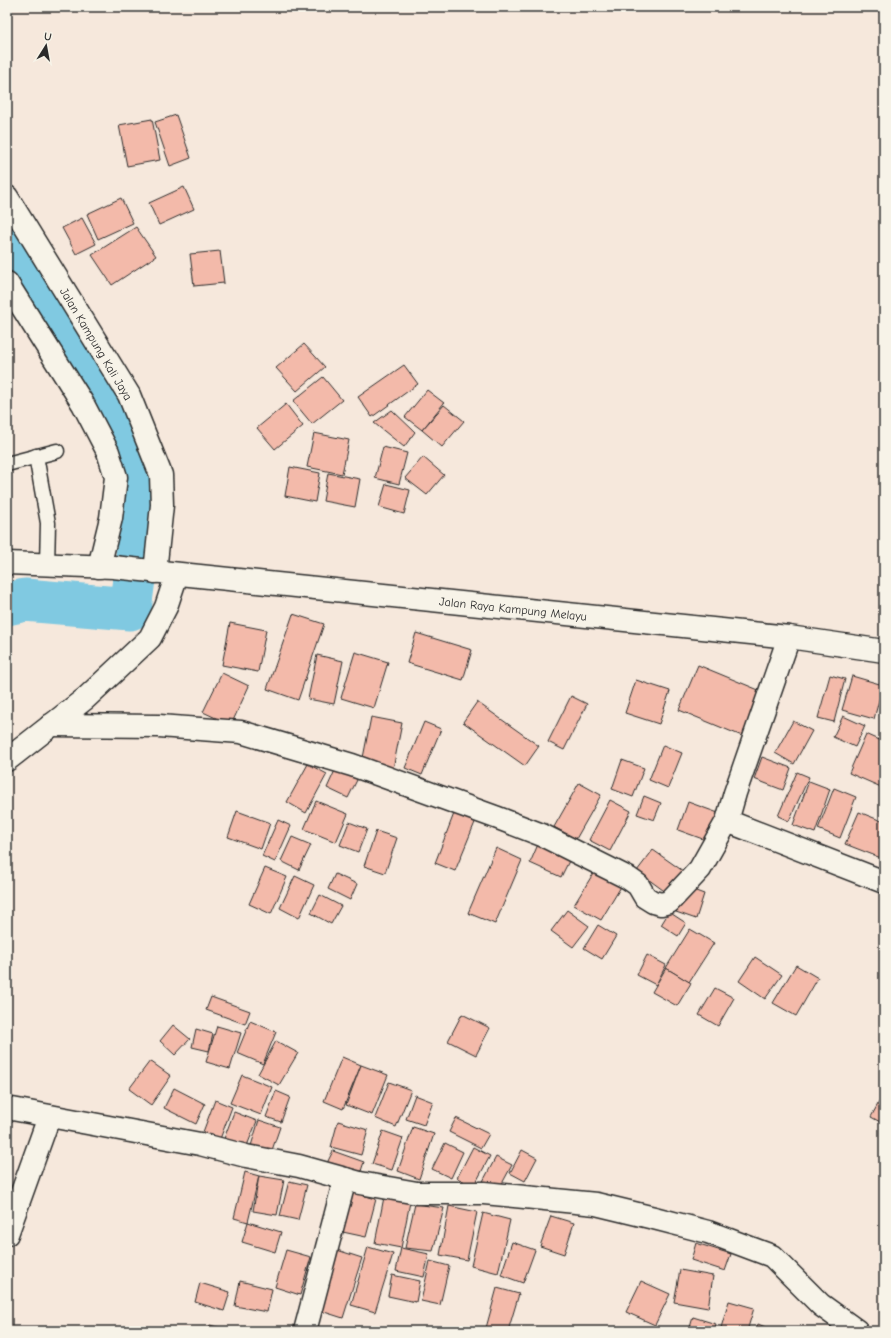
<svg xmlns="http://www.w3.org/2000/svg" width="891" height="1338" viewBox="0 0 891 1338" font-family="'Comic Neue',sans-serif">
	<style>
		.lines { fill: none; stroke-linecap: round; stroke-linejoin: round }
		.river { stroke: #80c9e1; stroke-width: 43 }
		.building { fill: #f3baaa; stroke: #2b2b2b }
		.lane-casing { stroke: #2b2b2b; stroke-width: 17 }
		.street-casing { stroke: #2b2b2b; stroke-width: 25 }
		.primary-casing { stroke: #2b2b2b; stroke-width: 25 }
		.lane { stroke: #f7f3e8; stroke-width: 14 }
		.street { stroke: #f7f3e8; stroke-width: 22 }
		.primary { stroke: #f7f3e8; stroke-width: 22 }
		.labels { text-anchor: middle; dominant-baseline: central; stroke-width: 4; stroke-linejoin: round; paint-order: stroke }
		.street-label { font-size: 12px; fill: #2b2b2b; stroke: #f7f3e8 }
	</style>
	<rect width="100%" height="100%" fill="#f6e8dc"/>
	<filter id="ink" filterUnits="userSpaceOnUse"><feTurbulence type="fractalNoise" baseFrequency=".025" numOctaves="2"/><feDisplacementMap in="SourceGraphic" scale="8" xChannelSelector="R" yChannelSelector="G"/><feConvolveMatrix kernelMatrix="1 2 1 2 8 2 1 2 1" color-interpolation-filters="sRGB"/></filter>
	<g filter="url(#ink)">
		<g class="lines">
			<!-- river -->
			<polyline class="river" points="7,237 113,395 144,505 130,609 25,600 7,604"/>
		</g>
		<!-- building -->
		<g class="building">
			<polygon points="176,115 191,158 170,166 155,122"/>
			<polygon points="152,119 160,160 127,166 119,125"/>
			<polygon points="184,187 194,209 159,225 149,203"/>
			<polygon points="121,198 133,223 98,239 87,214"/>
			<polygon points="82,218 96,244 76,254 62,228"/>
			<polygon points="136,227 156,256 112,285 92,255"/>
			<polygon points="220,251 224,283 194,286 190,254"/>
			<polygon points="304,344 325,367 297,391 276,368"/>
			<polygon points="404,365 418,384 372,417 358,397"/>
			<polygon points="323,377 342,400 312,424 293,401"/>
			<polygon points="427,390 444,403 422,430 405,417"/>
			<polygon points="286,404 303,426 275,449 257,428"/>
			<polygon points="444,405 464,421 442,447 422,430"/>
			<polygon points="392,410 415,432 404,447 374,423"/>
			<polygon points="314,433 349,440 342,474 307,467"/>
			<polygon points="383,447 407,453 399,484 375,478"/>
			<polygon points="423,457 444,475 427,495 405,478"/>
			<polygon points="290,467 320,473 315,502 285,496"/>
			<polygon points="328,473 360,479 355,507 323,501"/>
			<polygon points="386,484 410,490 404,514 379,507"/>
			<polygon points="293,614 324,624 298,700 267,689"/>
			<polygon points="230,623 266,630 258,672 222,665"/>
			<polygon points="416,633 472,650 463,680 407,663"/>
			<polygon points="355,652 388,662 374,708 341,698"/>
			<polygon points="317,655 343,661 334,704 308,699"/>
			<polygon points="698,665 761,691 742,736 679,710"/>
			<polygon points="222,673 249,686 231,725 203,712"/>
			<polygon points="830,675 845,679 834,722 818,718"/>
			<polygon points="852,676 883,685 874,719 842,710"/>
			<polygon points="636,680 670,691 659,724 625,713"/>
			<polygon points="571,696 587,704 564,750 548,742"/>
			<polygon points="477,702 539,746 525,766 463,722"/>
			<polygon points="843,716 865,726 855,747 833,737"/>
			<polygon points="371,717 402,723 393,769 362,763"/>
			<polygon points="793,721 812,731 794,764 775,753"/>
			<polygon points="424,722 441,729 422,775 405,768"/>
			<polygon points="866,734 884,742 884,780 881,787 849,773"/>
			<polygon points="663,745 682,753 668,788 649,780"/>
			<polygon points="762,757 791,768 783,790 754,779"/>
			<polygon points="622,760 644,768 633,797 612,789"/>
			<polygon points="308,764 327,774 306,813 287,802"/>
			<polygon points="337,766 359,776 348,798 327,788"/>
			<polygon points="797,772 809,777 789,821 778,816"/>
			<polygon points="809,781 830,789 815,833 793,825"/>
			<polygon points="579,783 601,795 576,839 554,827"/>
			<polygon points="834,788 856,797 840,838 818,829"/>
			<polygon points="644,796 661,803 654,820 637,814"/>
			<polygon points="610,800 631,811 610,851 589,840"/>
			<polygon points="316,801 348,814 336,842 304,829"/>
			<polygon points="688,802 721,814 711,842 678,830"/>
			<polygon points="237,811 270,823 261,849 228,837"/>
			<polygon points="455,811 476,820 455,871 435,863"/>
			<polygon points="859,812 884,822 884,852 881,858 845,844"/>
			<polygon points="278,820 291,826 275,862 262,856"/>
			<polygon points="349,822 367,829 358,852 340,845"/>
			<polygon points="376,831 397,838 385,873 364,866"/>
			<polygon points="292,837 311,845 299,870 281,861"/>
			<polygon points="539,842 571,857 561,877 530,863"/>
			<polygon points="496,848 522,860 495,924 468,913"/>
			<polygon points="653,850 683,871 667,893 637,871"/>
			<polygon points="599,864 625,880 601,920 574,905"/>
			<polygon points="265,868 287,877 271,914 249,904"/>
			<polygon points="335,874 357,884 350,900 328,889"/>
			<polygon points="295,876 314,885 299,918 280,908"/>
			<polygon points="685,887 704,894 696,919 676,912"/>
			<polygon points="320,895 341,906 331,924 311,913"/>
			<polygon points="567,910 589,926 573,947 551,931"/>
			<polygon points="669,912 686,923 678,936 661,925"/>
			<polygon points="598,925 616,936 602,959 584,948"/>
			<polygon points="690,929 714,943 689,982 666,968"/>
			<polygon points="647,955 666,965 656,985 637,975"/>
			<polygon points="755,957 782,975 765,999 739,981"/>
			<polygon points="796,965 818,978 796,1016 773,1003"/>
			<polygon points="666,968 691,983 677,1006 652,992"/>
			<polygon points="715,988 734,998 718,1026 699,1015"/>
			<polygon points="211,997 250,1011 245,1024 206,1010"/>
			<polygon points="462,1014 490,1028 476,1055 448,1041"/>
			<polygon points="250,1021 276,1032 263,1064 237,1053"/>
			<polygon points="173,1025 190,1039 175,1055 160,1041"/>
			<polygon points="217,1026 241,1033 230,1069 206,1062"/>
			<polygon points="196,1029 213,1034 209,1051 192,1047"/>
			<polygon points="276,1041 298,1053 279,1085 258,1074"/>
			<polygon points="342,1057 361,1065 343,1109 324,1101"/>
			<polygon points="150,1061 171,1076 151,1105 129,1089"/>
			<polygon points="361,1065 388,1075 372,1115 346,1105"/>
			<polygon points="242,1075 272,1087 261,1115 230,1103"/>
			<polygon points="389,1082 411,1090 396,1127 375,1118"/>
			<polygon points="174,1088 205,1104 196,1124 164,1108"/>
			<polygon points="276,1091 290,1097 281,1122 266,1117"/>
			<polygon points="884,1093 884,1124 871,1117"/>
			<polygon points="415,1095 433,1102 424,1125 406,1119"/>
			<polygon points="215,1100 232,1107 217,1147 200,1140"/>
			<polygon points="234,1112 257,1121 244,1153 222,1144"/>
			<polygon points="456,1118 489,1134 481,1148 449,1132"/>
			<polygon points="259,1120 280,1127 270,1156 250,1149"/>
			<polygon points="338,1121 368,1130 361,1155 331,1147"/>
			<polygon points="413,1127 434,1134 419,1179 398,1171"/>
			<polygon points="383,1131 403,1138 392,1170 372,1164"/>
			<polygon points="445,1143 463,1152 451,1178 432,1169"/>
			<polygon points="473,1147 490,1156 474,1186 457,1178"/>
			<polygon points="522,1150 537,1158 525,1181 510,1173"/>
			<polygon points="333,1151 364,1162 359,1177 326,1165"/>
			<polygon points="496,1157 512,1165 497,1193 481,1185"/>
			<polygon points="245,1172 259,1176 248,1222 234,1218"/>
			<polygon points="259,1176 284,1180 277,1215 253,1211"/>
			<polygon points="289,1181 307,1185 298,1220 280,1216"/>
			<polygon points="349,1191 376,1199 366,1237 338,1231"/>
			<polygon points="384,1197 410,1202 401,1248 375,1243"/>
			<polygon points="415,1204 444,1208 433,1251 405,1248"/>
			<polygon points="449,1206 477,1212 467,1260 440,1255"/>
			<polygon points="483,1213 510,1220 498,1273 471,1266"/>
			<polygon points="551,1216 574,1223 564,1254 540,1246"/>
			<polygon points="248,1222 281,1232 275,1252 242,1242"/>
			<polygon points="512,1242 535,1250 523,1283 501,1275"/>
			<polygon points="696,1243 731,1254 725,1271 691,1260"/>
			<polygon points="368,1247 393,1254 375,1312 351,1305"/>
			<polygon points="401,1248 429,1254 424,1277 396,1271"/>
			<polygon points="286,1250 311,1257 300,1295 275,1287"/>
			<polygon points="337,1250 362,1258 343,1318 318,1310"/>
			<polygon points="430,1261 449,1266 440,1305 421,1301"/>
			<polygon points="680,1270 713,1276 708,1308 674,1302"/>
			<polygon points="392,1275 420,1281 416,1302 388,1296"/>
			<polygon points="240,1281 272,1289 267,1312 235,1306"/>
			<polygon points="641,1281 670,1294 655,1325 626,1312"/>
			<polygon points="200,1283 230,1292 224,1311 195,1302"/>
			<polygon points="497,1288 519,1294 508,1331 496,1331 486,1328"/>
			<polygon points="729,1301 754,1308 747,1331 720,1331"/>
			<polygon points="693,1317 716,1324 714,1331 689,1331"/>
			<polygon points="758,1324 775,1331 755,1331"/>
			<polygon points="210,1325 231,1331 208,1331"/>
		</g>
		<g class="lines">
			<!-- lane casing -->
			<g class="lane-casing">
				<g id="lane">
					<polyline points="36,456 48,523 47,565"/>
					<polyline points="7,464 57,451"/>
				</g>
			</g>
			<!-- street casing -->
			<g class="street-casing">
				<g id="street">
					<polyline points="7,197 129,395 161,475 162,505 155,572"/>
					<polyline points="7,283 83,404 108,452 116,477 111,518 99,567"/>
					<polyline points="51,725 159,726 241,732 352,765 498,818 542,835 628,878 638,885 645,897 653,902 661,904 669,902 700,869 727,821 735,793 789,637"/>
					<polyline points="7,760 86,698 150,638 166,607 177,574"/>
					<polyline points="727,821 884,882"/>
					<polyline points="7,1108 200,1144 246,1156 299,1166 360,1183 417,1193 484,1193 596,1204 654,1218 708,1232 772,1256 821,1305 857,1331"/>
					<polyline points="7,1234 49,1117"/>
					<polyline points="305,1331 345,1179"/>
				</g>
			</g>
			<!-- primary casing -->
			<g class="primary-casing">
				<polyline id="primary" points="7,563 113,567 789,637 884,651"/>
			</g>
			<!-- lane -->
			<use href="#lane" class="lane"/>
			<!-- street -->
			<use href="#street" class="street"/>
			<!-- primary -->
			<use href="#primary" class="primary"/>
		</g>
	</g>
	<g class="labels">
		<!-- street labels -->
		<g class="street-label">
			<text transform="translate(96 344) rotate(59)">Jalan Kampung Kali Jaya</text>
			<text transform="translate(513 609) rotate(6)">Jalan Raya Kampung Melayu</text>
		</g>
	</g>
	<!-- margin -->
	<rect width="891" height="1338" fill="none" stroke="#f7f3e8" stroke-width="24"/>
	<rect x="12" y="12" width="867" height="1314" fill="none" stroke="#2b2b2b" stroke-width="1.5" filter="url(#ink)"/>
	<!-- north arrow -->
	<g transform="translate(46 46) rotate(11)" stroke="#f7f3e8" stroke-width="3" paint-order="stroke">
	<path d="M0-3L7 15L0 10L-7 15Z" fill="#2b2b2b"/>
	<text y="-6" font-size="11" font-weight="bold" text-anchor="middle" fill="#2b2b2b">U</text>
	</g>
</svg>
